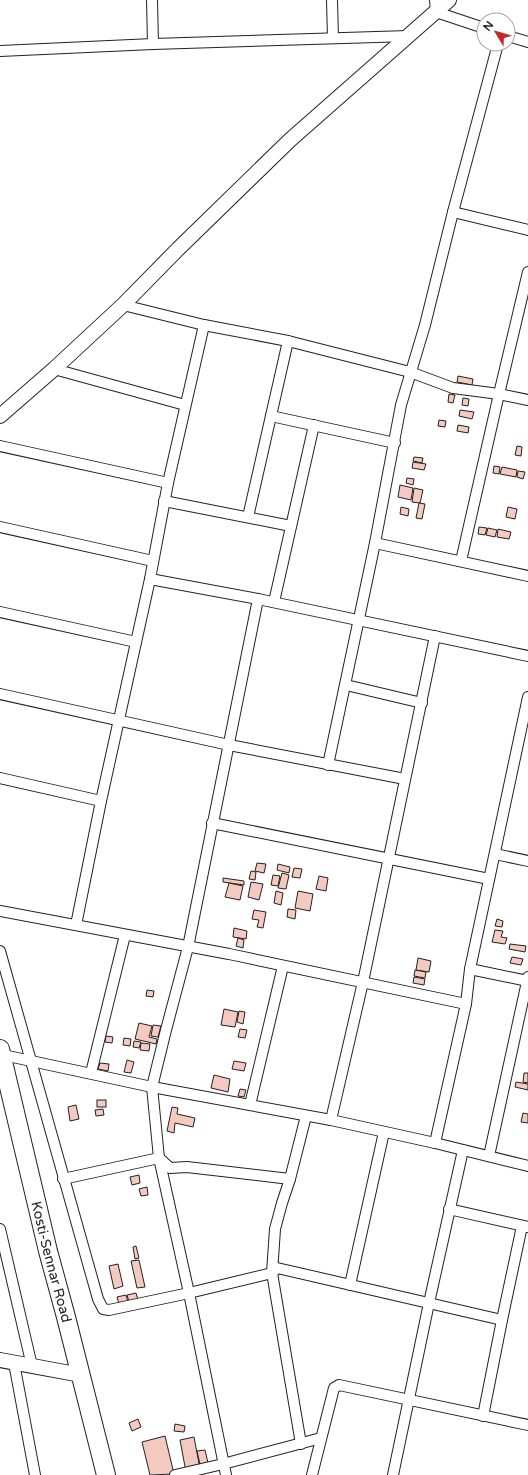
<svg xmlns="http://www.w3.org/2000/svg" width="528" height="1475" viewBox="0 0 528 1475" font-family="'Varela Round',sans-serif">
	<style>
		.building { fill: #f3c9c0; stroke: #222 }
		.lines { fill: none; stroke-linecap: round; stroke-linejoin: round }
		.street-casing { stroke: #222; stroke-width: 12 }
		.secondary-casing { stroke: #222; stroke-width: 16 }
		.highway-casing { stroke: #222; stroke-width: 20 }
		.street { stroke: #fff; stroke-width: 10 }
		.secondary { stroke: #fff; stroke-width: 14 }
		.highway { stroke: #fff; stroke-width: 18 }
		.labels { text-anchor: middle; dominant-baseline: central; stroke-width: 3; stroke-linejoin: round; paint-order: stroke }
		.street-label { font-size: 14px; fill: #222; stroke: #fff }
	</style>
	<rect width="100%" height="100%" fill="#fff"/>
	<!-- building -->
	<g class="building">
		<polygon points="458,376 473,379 472,385 457,382"/>
		<polygon points="449,394 455,395 453,403 448,402"/>
		<polygon points="463,398 469,399 468,406 462,405"/>
		<polygon points="460,410 474,412 472,419 459,416"/>
		<polygon points="439,420 446,421 445,427 438,426"/>
		<polygon points="458,425 469,427 468,433 457,431"/>
		<polygon points="517,446 522,447 521,456 515,455"/>
		<polygon points="414,457 423,458 422,463 413,461"/>
		<polygon points="413,462 426,464 424,470 412,468"/>
		<polygon points="494,466 500,467 499,474 493,473"/>
		<polygon points="502,467 517,470 516,477 500,474"/>
		<polygon points="518,471 525,472 523,479 517,477"/>
		<polygon points="407,478 414,479 413,485 406,483"/>
		<polygon points="400,485 413,488 411,500 398,497"/>
		<polygon points="414,488 423,490 420,503 412,502"/>
		<polygon points="419,503 425,504 422,519 416,518"/>
		<polygon points="401,507 409,509 408,516 400,514"/>
		<polygon points="508,507 517,509 515,519 506,517"/>
		<polygon points="479,527 487,528 485,535 478,534"/>
		<polygon points="488,528 497,530 495,537 486,535"/>
		<polygon points="498,529 511,532 509,539 497,537"/>
		<polygon points="257,863 266,864 264,873 255,871"/>
		<polygon points="278,864 290,867 289,873 277,870"/>
		<polygon points="294,868 302,869 300,878 292,877"/>
		<polygon points="251,871 256,872 255,880 249,879"/>
		<polygon points="282,873 289,875 286,889 278,888"/>
		<polygon points="273,875 280,876 278,886 271,885"/>
		<polygon points="319,876 328,878 326,891 316,889"/>
		<polygon points="223,878 244,881 244,885 223,882"/>
		<polygon points="251,882 263,884 259,900 248,897"/>
		<polygon points="229,883 243,886 240,900 225,897"/>
		<polygon points="276,891 283,893 281,905 274,903"/>
		<polygon points="298,891 313,894 310,911 295,908"/>
		<polygon points="288,909 296,910 295,919 287,917"/>
		<polygon points="254,910 266,912 263,928 257,927 259,920 252,919"/>
		<polygon points="497,919 503,921 502,927 495,926"/>
		<polygon points="234,928 247,931 246,939 233,937"/>
		<polygon points="495,930 503,931 501,937 507,938 505,944 492,942"/>
		<polygon points="238,938 244,940 243,948 236,946"/>
		<polygon points="510,944 526,946 525,952 509,949"/>
		<polygon points="512,957 523,959 521,965 510,963"/>
		<polygon points="418,958 431,961 429,972 416,970"/>
		<polygon points="415,970 426,972 425,978 414,976"/>
		<polygon points="414,977 425,979 424,985 413,983"/>
		<polygon points="147,990 154,991 153,997 146,996"/>
		<polygon points="224,1009 238,1012 235,1027 221,1025"/>
		<polygon points="239,1011 245,1012 243,1024 237,1022"/>
		<polygon points="139,1023 152,1026 149,1037 157,1039 156,1044 135,1039"/>
		<polygon points="153,1025 161,1026 158,1037 151,1036"/>
		<polygon points="240,1029 247,1030 245,1038 238,1037"/>
		<polygon points="106,1036 113,1037 112,1043 105,1042"/>
		<polygon points="124,1038 131,1039 130,1046 123,1045"/>
		<polygon points="134,1041 141,1042 139,1048 133,1047"/>
		<polygon points="141,1043 150,1044 149,1051 140,1050"/>
		<polygon points="127,1060 134,1062 131,1073 124,1072"/>
		<polygon points="234,1061 246,1063 244,1071 232,1069"/>
		<polygon points="100,1063 109,1064 108,1071 98,1069"/>
		<polygon points="524,1073 528,1073 528,1083 523,1082"/>
		<polygon points="214,1075 230,1079 228,1092 211,1088"/>
		<polygon points="516,1082 528,1084 528,1090 515,1087"/>
		<polygon points="240,1089 246,1090 244,1097 238,1096"/>
		<rect x="97" y="1100" width="9" height="7"/>
		<polygon points="76,1105 79,1119 70,1121 68,1107"/>
		<polygon points="172,1107 178,1108 177,1114 195,1118 193,1127 175,1123 174,1133 167,1131"/>
		<polygon points="103,1109 104,1115 96,1116 95,1110"/>
		<polygon points="523,1113 528,1114 528,1123 521,1122"/>
		<polygon points="139,1175 140,1183 132,1185 130,1177"/>
		<polygon points="147,1187 148,1195 141,1196 139,1189"/>
		<polygon points="136,1246 139,1258 135,1259 133,1247"/>
		<polygon points="139,1260 145,1287 137,1288 131,1261"/>
		<polygon points="118,1264 123,1286 114,1289 109,1266"/>
		<polygon points="136,1293 138,1300 129,1302 127,1295"/>
		<polygon points="126,1295 128,1302 119,1304 117,1297"/>
		<polygon points="138,1419 141,1427 132,1431 129,1423"/>
		<polygon points="175,1424 185,1426 184,1432 174,1431"/>
		<polygon points="165,1436 174,1474 150,1475 142,1442"/>
		<polygon points="194,1437 200,1469 186,1472 180,1440"/>
		<polygon points="205,1450 209,1467 201,1469 197,1451"/>
	</g>
	<g class="lines">
		<!-- street casing -->
		<g class="street-casing">
			<g id="street">
				<polyline points="152,0 153,44"/>
				<polyline points="332,0 333,38"/>
				<polyline points="435,0 436,12 484,28"/>
				<polyline points="508,36 528,42"/>
				<polyline points="0,51 153,44 409,36"/>
				<polyline points="453,212 528,230"/>
				<polyline points="123,305 204,325 288,341 410,372 453,388 499,394 528,400"/>
				<polyline points="54,369 185,405"/>
				<polyline points="271,416 395,443"/>
				<polyline points="0,446 168,483"/>
				<polyline points="164,501 291,526"/>
				<polyline points="248,517 288,341"/>
				<polyline points="0,527 153,561"/>
				<polyline points="375,543 528,576"/>
				<polyline points="461,561 499,394 528,272"/>
				<polyline points="150,579 258,599 528,656"/>
				<polyline points="274,602 314,425"/>
				<polyline points="0,612 136,642"/>
				<polyline points="346,685 422,703"/>
				<polyline points="0,694 229,745 405,779"/>
				<polyline points="328,765 375,543 401,405 425,325 453,212 498,44"/>
				<polyline points="0,778 101,801"/>
				<polyline points="212,823 489,879"/>
				<polyline points="495,854 528,861"/>
				<polyline points="0,911 229,954 466,1004"/>
				<polyline points="76,925 101,801 150,579 168,483 204,325"/>
				<polyline points="0,951 98,1299 103,1309 109,1310 189,1293 272,1273 277,1268 502,1320"/>
				<polyline points="470,969 528,981"/>
				<polyline points="0,1053 8,1056 152,1087 331,1120 435,1143 528,1166"/>
				<polyline points="91,1073 125,935"/>
				<polyline points="250,1105 283,966"/>
				<polyline points="331,1120 363,982 435,636"/>
				<polyline points="435,1143 466,1004 470,969 528,697"/>
				<polyline points="489,1156 528,977"/>
				<polyline points="63,1179 159,1158 170,1168 187,1167 290,1179"/>
				<polyline points="449,1209 528,1227"/>
				<polyline points="0,1229 32,1366"/>
				<polyline points="350,1285 384,1132"/>
				<polyline points="14,1363 35,1475"/>
				<polyline points="483,1416 502,1320 522,1226"/>
				<polyline points="301,1444 272,1273 275,1229 282,1203 290,1179 306,1116"/>
				<polyline points="175,1475 223,1464 321,1438"/>
				<polyline points="226,1475 189,1293 159,1158 152,1087 166,1030 188,947 258,599"/>
				<polyline points="312,1475 334,1388 339,1385 528,1425"/>
				<polyline points="393,1475 429,1303 463,1150"/>
			</g>
		</g>
		<!-- secondary casing -->
		<g class="secondary-casing">
			<g id="secondary">
				<polyline points="0,416 54,369 123,305 178,249 290,140 449,0"/>
				<polyline points="0,1360 81,1375"/>
			</g>
		</g>
		<!-- highway casing -->
		<g class="highway-casing">
			<g id="highway">
				<path id="s1" d="M0,1049L48,1251L66,1317L106,1475"/>
			</g>
		</g>
		<!-- street -->
		<use href="#street" class="street"/>
		<!-- secondary -->
		<use href="#secondary" class="secondary"/>
		<!-- highway -->
		<use href="#highway" class="highway"/>
	</g>
	<g class="labels">
		<!-- street labels -->
		<g class="street-label">
			<text stroke="none"><textPath href="#s1" startOffset="219">Kosti-Sennar Road</textPath></text>
		</g>
	</g>
	<!-- north arrow -->
	<g transform="translate(496 32) rotate(308)"><circle r="19" fill="#ffffff" stroke="#a7a7a7"/>
	<path d="M0-3L7 15L0 10L-7 15Z" fill="#c62828"/>
	<text y="-6" font-size="11" font-weight="bold" text-anchor="middle" fill="#222222">N</text>
	</g>
</svg>
